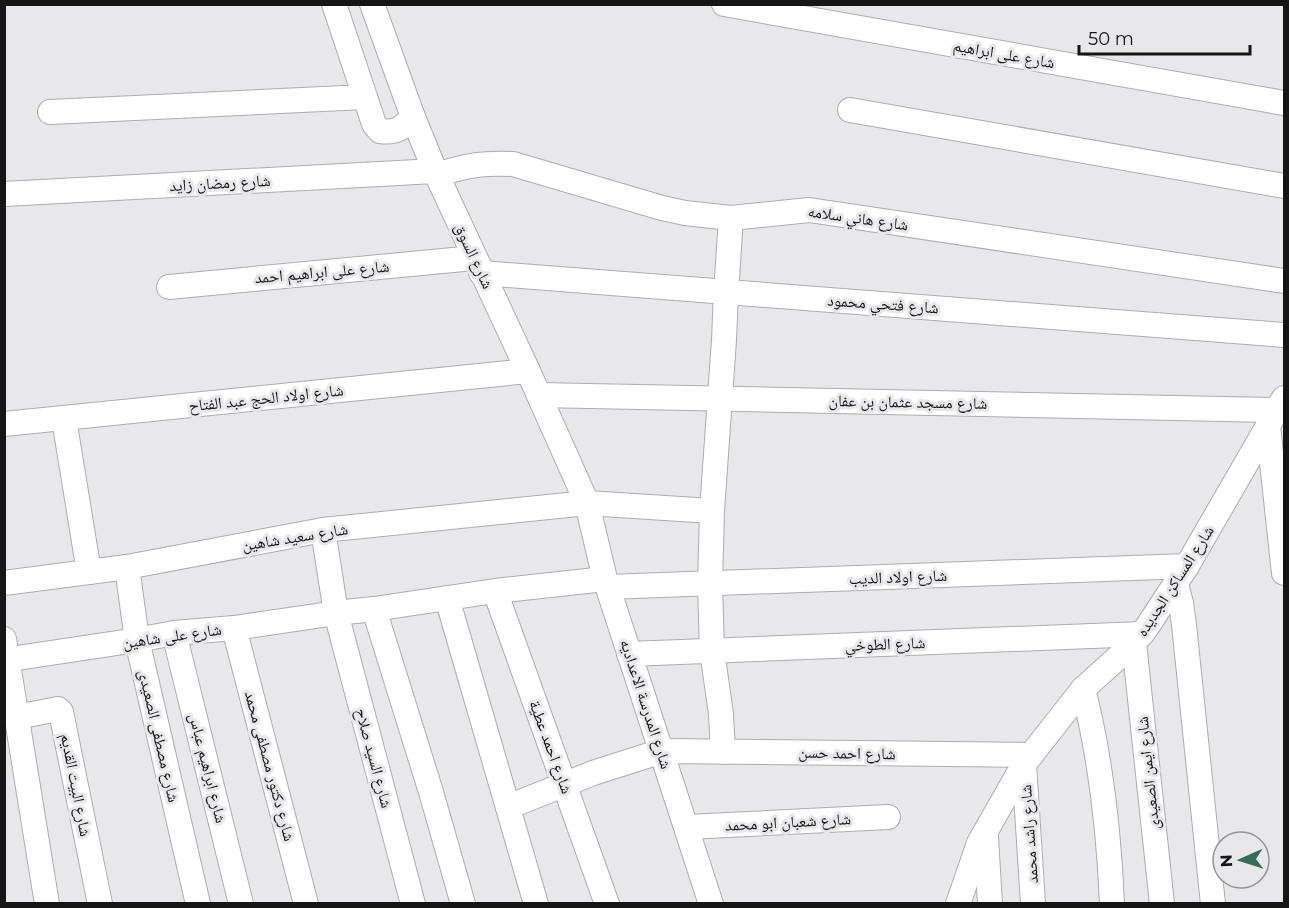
<svg xmlns="http://www.w3.org/2000/svg" width="1289" height="908" viewBox="0 0 1289 908" font-family="Montserrat,'Noto Naskh Arabic',sans-serif">
	<style>
		.lines { fill: none; stroke-linecap: round; stroke-linejoin: round }
		.minor-casing { stroke: #acadaf; stroke-width: 26 }
		.minor { stroke: #fff; stroke-width: 24 }
		.labels { text-anchor: middle; dominant-baseline: central; stroke-width: 6; stroke-linejoin: round; paint-order: stroke }
		.street-label { font-size: 16px; fill: #161617; stroke: #e8e8ea }
	</style>
	<rect width="100%" height="100%" fill="#e8e8ea"/>
	<g class="lines">
		<!-- minor casing -->
		<g class="minor-casing">
			<g id="minor">
				<path d="M334,4L374,124L380,131C397,133 401,129 413,117"/>
				<polyline points="372,4 413,117 435,171 528,371 587,503 605,579 711,904"/>
				<polyline points="724,4 1284,103"/>
				<polyline points="850,110 1284,186"/>
				<polyline points="50,112 365,97"/>
				<path d="M437,175C467,165 482,163 513,164L662,208L685,213L731,218L809,210L1284,281"/>
				<polyline points="4,194 435,171"/>
				<polyline points="481,273 1284,335"/>
				<polyline points="169,287 474,258"/>
				<polyline points="539,395 1277,410"/>
				<polyline points="64,419 89,572"/>
				<polyline points="4,424 528,371"/>
				<polyline points="1268,426 1284,573"/>
				<polyline points="323,530 336,613 413,904"/>
				<polyline points="127,567 137,640 198,904"/>
				<polyline points="4,583 127,567 323,530 587,503 712,511"/>
				<polyline points="1176,584 1181,603 1184,625 1213,904"/>
				<polyline points="608,587 1187,566"/>
				<polyline points="495,591 607,904"/>
				<polyline points="447,598 536,904"/>
				<polyline points="234,628 306,904"/>
				<polyline points="174,633 241,904"/>
				<polyline points="4,639 47,904"/>
				<polyline points="1134,643 1162,904"/>
				<polyline points="629,654 1142,634"/>
				<polyline points="4,660 137,640 174,633 234,628 336,613 374,609"/>
				<path d="M1083,689C1101,759 1109,832 1112,904"/>
				<polyline points="17,717 58,709 61,712 100,904"/>
				<polyline points="723,752 721,714 712,651 710,584 712,511 724,340 726,292 731,218"/>
				<polyline points="1024,764 1033,904"/>
				<polyline points="508,807 593,773 662,751 1031,755"/>
				<polyline points="687,827 888,817"/>
				<polyline points="986,837 990,904"/>
				<polyline points="463,904 431,792 374,609 495,591 605,579"/>
				<polyline points="958,904 979,843 1024,764 1083,689 1134,643 1147,627 1187,566 1284,398"/>
			</g>
		</g>
		<!-- minor -->
		<use href="#minor" class="minor"/>
	</g>
	<g class="labels">
		<!-- street labels -->
		<g class="street-label">
			<text transform="translate(1004 54) rotate(10)">شارع على ابراهيم</text>
			<text transform="translate(220 183) rotate(-3)">شارع رمضان زايد</text>
			<text transform="translate(858 218) rotate(8)">شارع هاني سلامه</text>
			<text transform="translate(474 256) rotate(65)">شارع السوق</text>
			<text transform="translate(322 272) rotate(-5)">شارع على ابراهيم احمد</text>
			<text transform="translate(883 304) rotate(4)">شارع فتحي محمود</text>
			<text transform="translate(266 398) rotate(-6)">شارع اولاد الحج عبد الفتاح</text>
			<text transform="translate(908 402) rotate(1)">شارع مسجد عثمان بن عفان</text>
			<text transform="translate(295 537) rotate(-9)">شارع سعيد شاهين</text>
			<text transform="translate(898 577) rotate(-2)">شارع اولاد الديب</text>
			<text transform="translate(1175 581) rotate(-57)">شارع المساكن الجديده</text>
			<text transform="translate(172 636) rotate(-8)">شارع على شاهين</text>
			<text transform="translate(885 644) rotate(-2)">شارع الطوخي</text>
			<text transform="translate(646 704) rotate(72)">شارع المدرسة الاعداديه</text>
			<text transform="translate(159 736) rotate(77)">شارع مصطفى الصعيدى</text>
			<text transform="translate(551 747) rotate(70)">شارع احمد عطية</text>
			<text transform="translate(847 753) rotate(1)">شارع احمد حسن</text>
			<text transform="translate(374 758) rotate(75)">شارع السيد صلاح</text>
			<text transform="translate(270 766) rotate(75)">شارع دكتور مصطفى محمد</text>
			<text transform="translate(208 768) rotate(76)">شارع ابراهيم عباس</text>
			<text transform="translate(1148 773) rotate(-96)">شارع ايمن الصعيدى</text>
			<text transform="translate(76 785) rotate(79)">شارع البيت القديم</text>
			<text transform="translate(788 822) rotate(-3)">شارع شعبان ابو محمد</text>
			<text transform="translate(1029 834) rotate(-94)">شارع راشد محمد</text>
		</g>
	</g>
	<!-- border -->
	<rect width="1289" height="908" fill="none" stroke="#161617" stroke-width="12"/>
	<!-- north arrow -->
	<g transform="translate(1241 860) rotate(267)"><circle r="28" fill="#e8e8ea" stroke="#949496" stroke-width="1.5"/>
	<path d="M0-4.5L10 22L0 15L-10 22Z" fill="#336e57"/>
	<text y="-9" font-size="16" font-weight="bold" text-anchor="middle" fill="#161617">N</text>
	</g>
	<!-- scale -->
	<path d="M1079 45v9h171v-9" fill="none" stroke="#161617" stroke-width="3"/>
	<text x="1088" y="45" font-size="18" fill="#161617" stroke="#e8e8ea" stroke-width="4.5" paint-order="stroke">50 m</text>
</svg>
